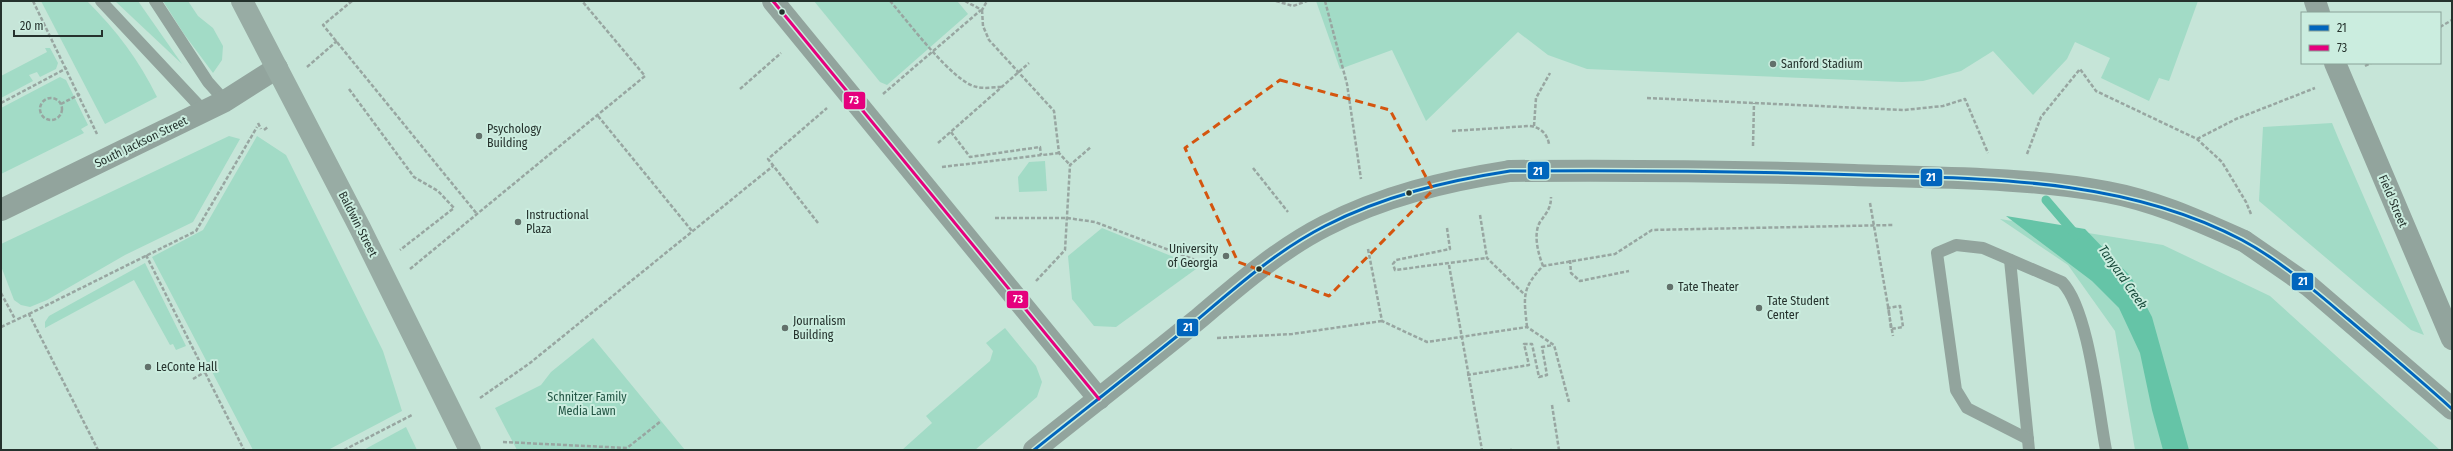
<svg xmlns="http://www.w3.org/2000/svg" width="2453" height="451" viewBox="0 0 2453 451" font-family="'Fira Sans Condensed',sans-serif">
	<style>
		.built { fill: #c6e5d8; fill-rule: evenodd }
		.green { fill: #a2dbc6 }
		.water { fill: #65c4a7 }
		.lines { fill: none; stroke-linecap: round; stroke-linejoin: round }
		.stream { stroke: #65c4a7; stroke-width: 9 }
		.path { stroke: #98a6a1; stroke-width: 2.5; stroke-dasharray: 4 2; stroke-linecap: butt }
		.lane { stroke: #92a49d; stroke-width: 12 }
		.street { stroke: #92a49d; stroke-width: 22 }
		.secondary { stroke: #98aca4; stroke-width: 22 }
		.path-bridge { stroke: #98a6a1; stroke-width: 2.5; stroke-dasharray: 4 2; stroke-linecap: butt }
		.street-bridge { stroke: #92a49d; stroke-width: 22 }
		.bus-1-casing { stroke: #cbeddf; stroke-width: 6 }
		.bus-2-casing { stroke: #cbeddf; stroke-width: 6 }
		.bus-1 { stroke: #0065bd; stroke-width: 3 }
		.bus-2 { stroke: #e5007d; stroke-width: 3 }
		.marked { fill: none; stroke: #d4550f; stroke-width: 3; stroke-dasharray: 8 5; stroke-linejoin: round }
		.bus-dot { fill: #25322d; stroke: #cbeddf; stroke-width: 1.5 }
		.poi-dot { fill: #62716b; stroke: #cbeddf; stroke-width: 1.5 }
		.labels { text-anchor: middle; dominant-baseline: central; stroke-width: 4; stroke-linejoin: round; paint-order: stroke }
		.poi-label { font-size: 12px; fill: #25322d; stroke: #cbeddf; text-anchor: start }
		.street-label { font-size: 12px; fill: #25322d; stroke: #cbeddf }
		.park-label { font-size: 12px; fill: #235645; stroke: #cbeddf }
		.water-label { font-size: 13px; font-style: italic; fill: #184b3b; stroke: #cbeddf }
		.line-badge { stroke: #cbeddf; stroke-width: 1.5 }
		.badge-label { font-size: 11px; text-anchor: middle; font-weight: bold; fill: #fff }
	</style>
	<rect width="100%" height="100%" fill="#d3e5de"/>
	<!-- built -->
	<path class="built" d="M1,1H2452V450H1ZM2302,13H2440V63H2302Z"/>
	<!-- green -->
	<g class="green">
		<path d="M41,1H87C116,30 139,60 157,97L105,124Z"/>
		<polygon points="115,1 138,1 182,64"/>
		<polygon points="163,1 188,1 198,16 213,28 223,46 222,60 213,73 184,34"/>
		<polygon points="814,1 954,1 958,2 968,14 887,85 880,82"/>
		<polygon points="1316,1 2198,1 2169,81 2159,78 2149,101 2101,78 2110,58 2075,42 2067,59 2033,95 1993,51 1961,71 1923,81 1902,82 1587,69 1548,55 1518,32 1426,121 1392,50 1340,69"/>
		<polygon points="45,48 50,48 58,63 56,69 40,77 37,72 29,75 33,81 1,98 1,76 47,52"/>
		<polygon points="60,77 66,80 88,125 81,129 84,133 1,174 1,108"/>
		<polygon points="2332,123 2339,140 2424,335 2411,330 2259,201 2263,127"/>
		<polygon points="229,136 240,139 193,222 125,255 47,300 30,307 21,305 14,300 1,266 1,244"/>
		<polygon points="257,136 286,155 383,351 402,411 328,450 253,450 152,257 203,230"/>
		<polygon points="1045,161 1047,191 1019,192 1018,177 1029,162"/>
		<polygon points="2000,219 2163,245 2270,296 2440,450 2135,450 2115,331 2068,265"/>
		<polygon points="1102,228 1191,264 1196,269 1116,327 1094,326 1072,299 1068,256"/>
		<polygon points="145,263 186,346 176,350 173,344 170,345 134,280 45,328 45,322 49,316"/>
		<polygon points="1005,328 1036,366 1042,382 1037,397 975,450 902,450 932,423 926,416 990,361 993,351 986,343"/>
		<polygon points="593,338 685,450 517,450 495,408 541,385 551,372"/>
		<polygon points="406,427 417,450 364,450 369,447"/>
	</g>
	<!-- water -->
	<polygon class="water" points="2006,216 2085,229 2131,277 2152,317 2189,450 2163,450 2152,410 2140,353 2119,308 2092,281"/>
	<g class="lines">
		<!-- stream -->
		<polyline class="stream" points="2046,200 2076,235"/>
		<!-- path -->
		<g class="path">
			<polyline points="33,1 97,134"/>
			<polyline points="352,1 323,25 477,214"/>
			<path d="M890,1C907,20 953,83 977,87C984,89 994,87 1001,87"/>
			<polyline points="965,1 982,10 987,1"/>
			<polyline points="1276,1 1293,6 1307,1"/>
			<polyline points="1325,1 1347,84 1361,179"/>
			<polyline points="982,10 983,26 989,40 1054,111 1059,153 1070,165"/>
			<polyline points="2440,27 2452,20"/>
			<polyline points="2365,66 2371,63"/>
			<polyline points="307,67 337,41"/>
			<polyline points="349,89 414,177 438,191 454,208 400,250"/>
			<polyline points="740,89 781,53"/>
			<polyline points="883,94 981,10"/>
			<polyline points="1647,98 1904,110 1943,106 1965,99 1988,153"/>
			<circle cx="51" cy="109" r="11"/>
			<polyline points="1,103 67,68"/>
			<polyline points="61,104 80,94"/>
			<polyline points="598,116 692,231"/>
			<polyline points="258,123 261,129"/>
			<polyline points="1534,126 1536,98 1550,73"/>
			<polyline points="264,130 268,127"/>
			<path d="M1452,131L1529,126C1540,127 1547,133 1549,144"/>
			<polyline points="951,132 970,157 1040,147 1041,155"/>
			<polyline points="2197,139 2236,119 2315,88"/>
			<polyline points="938,143 1029,63"/>
			<polyline points="1753,146 1754,103"/>
			<polyline points="2027,154 2041,117 2080,69 2096,91 2197,139 2222,162 2246,202 2251,214"/>
			<polyline points="942,167 1059,153"/>
			<polyline points="1253,168 1288,212"/>
			<polyline points="1480,215 1487,258 1524,294"/>
			<polyline points="995,218 1067,218 1095,222 1214,267"/>
			<polyline points="818,223 768,159 827,108"/>
			<polyline points="1447,228 1450,249 1396,260 1393,264 1395,270 1487,258"/>
			<polyline points="1368,249 1382,321 1427,342 1527,327 1554,345 1569,402"/>
			<polyline points="146,255 244,450"/>
			<polyline points="1570,260 1571,273 1580,281 1629,271"/>
			<polyline points="1449,265 1482,450"/>
			<path d="M1543,266C1538,253 1533,234 1540,222C1546,213 1551,209 1551,197"/>
			<polyline points="410,269 645,76 582,1"/>
			<polyline points="1036,281 1065,250 1070,165 1091,147"/>
			<polyline points="1,293 15,319"/>
			<polyline points="1889,312 1891,329 1903,327 1900,306 1888,308 1893,336"/>
			<polyline points="29,314 196,231 257,127"/>
			<polyline points="1,327 29,314 98,450"/>
			<path d="M1527,327C1524,297 1521,289 1543,266L1615,254L1652,230L1893,225"/>
			<polyline points="1217,338 1292,334 1382,321"/>
			<polyline points="1467,375 1529,365 1524,344 1532,344 1539,377 1547,375 1542,347 1553,345"/>
			<polyline points="193,379 205,372"/>
			<polyline points="480,398 530,363 773,166"/>
			<polyline points="1552,405 1559,450"/>
			<polyline points="503,442 627,448 661,421"/>
			<polyline points="344,450 412,415"/>
			<polyline points="1510,450 1512,450"/>
		</g>
		<!-- lane -->
		<g class="lane">
			<polyline points="101,1 204,111"/>
			<polyline points="155,1 208,82 225,101"/>
			<polyline points="2010,260 2029,450"/>
			<path d="M2028,439L1967,408L1956,390L1937,253L1956,245L1983,248L2062,282C2089,310 2098,409 2106,450"/>
		</g>
		<!-- street -->
		<g class="street">
			<polyline points="773,1 1099,399"/>
			<polyline points="2315,1 2319,13"/>
			<polyline points="2335,63 2452,339"/>
			<polyline points="1,210 225,101 277,68"/>
			<polyline points="2244,241 2309,286 2452,409"/>
			<path d="M1034,450C1088,407 1143,364 1197,320C1237,286 1278,250 1325,226C1383,196 1446,181 1510,171"/>
		</g>
		<!-- secondary -->
		<polyline class="secondary" points="242,1 360,228 470,450"/>
		<!-- path-bridge -->
		<polyline class="path-bridge" points="1870,203 1889,312"/>
		<!-- street-bridge -->
		<path class="street-bridge" d="M1510,171C1624,170 1739,171 1854,175C1938,178 2024,177 2107,192C2156,201 2199,221 2244,241"/>
		<!-- bus-1 casing -->
		<g class="bus-1-casing">
			<path id="bus-1" d="M1034,450C1088,407 1143,364 1197,320C1237,286 1278,250 1325,226C1383,196 1446,181 1510,171C1627,170 1744,171 1860,175C1990,179 2125,178 2242,240C2281,261 2315,291 2348,319C2383,349 2418,378 2452,409"/>
		</g>
		<!-- bus-2 casing -->
		<g class="bus-2-casing">
			<polyline id="bus-2" points="773,1 1099,399"/>
		</g>
		<!-- bus-1 -->
		<use href="#bus-1" class="bus-1"/>
		<!-- bus-2 -->
		<use href="#bus-2" class="bus-2"/>
	</g>
	<!-- marked area -->
	<path class="marked" d="M1280,80L1390,110L1433,190L1329,296L1238,262L1185,148Z"/>
	<!-- markers -->
	<g class="bus-dot">
		<circle cx="782" cy="12" r="3.5"/>
		<circle cx="1409" cy="193" r="3.5"/>
		<circle cx="1259" cy="269" r="3.5"/>
	</g>
	<g class="poi-dot">
		<circle cx="1773" cy="64" r="4"/>
		<circle cx="479" cy="136" r="4"/>
		<circle cx="518" cy="222" r="4"/>
		<circle cx="1226" cy="256" r="4"/>
		<circle cx="1670" cy="287" r="4"/>
		<circle cx="1759" cy="308" r="4"/>
		<circle cx="785" cy="328" r="4"/>
		<circle cx="148" cy="367" r="4"/>
	</g>
	<g class="labels">
		<!-- poi labels -->
		<g class="poi-label">
			<text x="1781" y="64">Sanford Stadium</text>
			<text x="487" y="129">Psychology<tspan x="487" dy="14">Building</tspan></text>
			<text x="526" y="215">Instructional<tspan x="526" dy="14">Plaza</tspan></text>
			<text x="1218" y="249" text-anchor="end">University<tspan x="1218" dy="14">of Georgia</tspan></text>
			<text x="1678" y="287">Tate Theater</text>
			<text x="1767" y="301">Tate Student<tspan x="1767" dy="14">Center</tspan></text>
			<text x="793" y="321">Journalism<tspan x="793" dy="14">Building</tspan></text>
			<text x="156" y="367">LeConte Hall</text>
		</g>
		<!-- street labels -->
		<g class="street-label">
			<text transform="translate(141 142) rotate(-26)">South Jackson Street</text>
			<text transform="translate(2393 201) rotate(67)">Field Street</text>
			<text transform="translate(358 224) rotate(63)">Baldwin Street</text>
		</g>
		<!-- park labels -->
		<g class="park-label">
			<text x="587" y="397">Schnitzer Family<tspan x="587" dy="14">Media Lawn</tspan></text>
		</g>
		<!-- water labels -->
		<g class="water-label">
			<text transform="translate(2123 277) rotate(55)">Tanyard Creek</text>
		</g>
	</g>
	<g class="line-badge">
		<rect x="843" y="91" width="23" height="19" rx="4" fill="#e5007d"/>
		<rect x="1527" y="161" width="23" height="19" rx="4" fill="#0065bd"/>
		<rect x="1920" y="168" width="23" height="19" rx="4" fill="#0065bd"/>
		<rect x="2291" y="272" width="23" height="19" rx="4" fill="#0065bd"/>
		<rect x="1006" y="290" width="23" height="19" rx="4" fill="#e5007d"/>
		<rect x="1176" y="318" width="23" height="19" rx="4" fill="#0065bd"/>
	</g>
	<g class="badge-label">
		<text x="854" y="104">73</text>
		<text x="1538" y="175">21</text>
		<text x="1931" y="181">21</text>
		<text x="2303" y="285">21</text>
		<text x="1018" y="303">73</text>
		<text x="1188" y="331">21</text>
	</g>
	<!-- border -->
	<rect width="2453" height="451" fill="none" stroke="#25322d" stroke-width="4"/>
	<!-- legend -->
	<rect x="2301" y="12" width="140" height="52" fill="#cbeddf" stroke="#89a298"/>
	<rect x="2309" y="25" width="20" height="6" fill="#0065bd" stroke="#89a298"/>
	<text x="2337" y="32" font-size="12" fill="#25322d">21</text>
	<rect x="2309" y="45" width="20" height="6" fill="#e5007d" stroke="#89a298"/>
	<text x="2337" y="52" font-size="12" fill="#25322d">73</text>
	<!-- scale -->
	<path d="M14 30v6h88v-6" fill="none" stroke="#25322d" stroke-width="2"/>
	<text x="20" y="30" font-size="12" fill="#25322d" stroke="#cbeddf" stroke-width="3" paint-order="stroke">20 m</text>
</svg>
